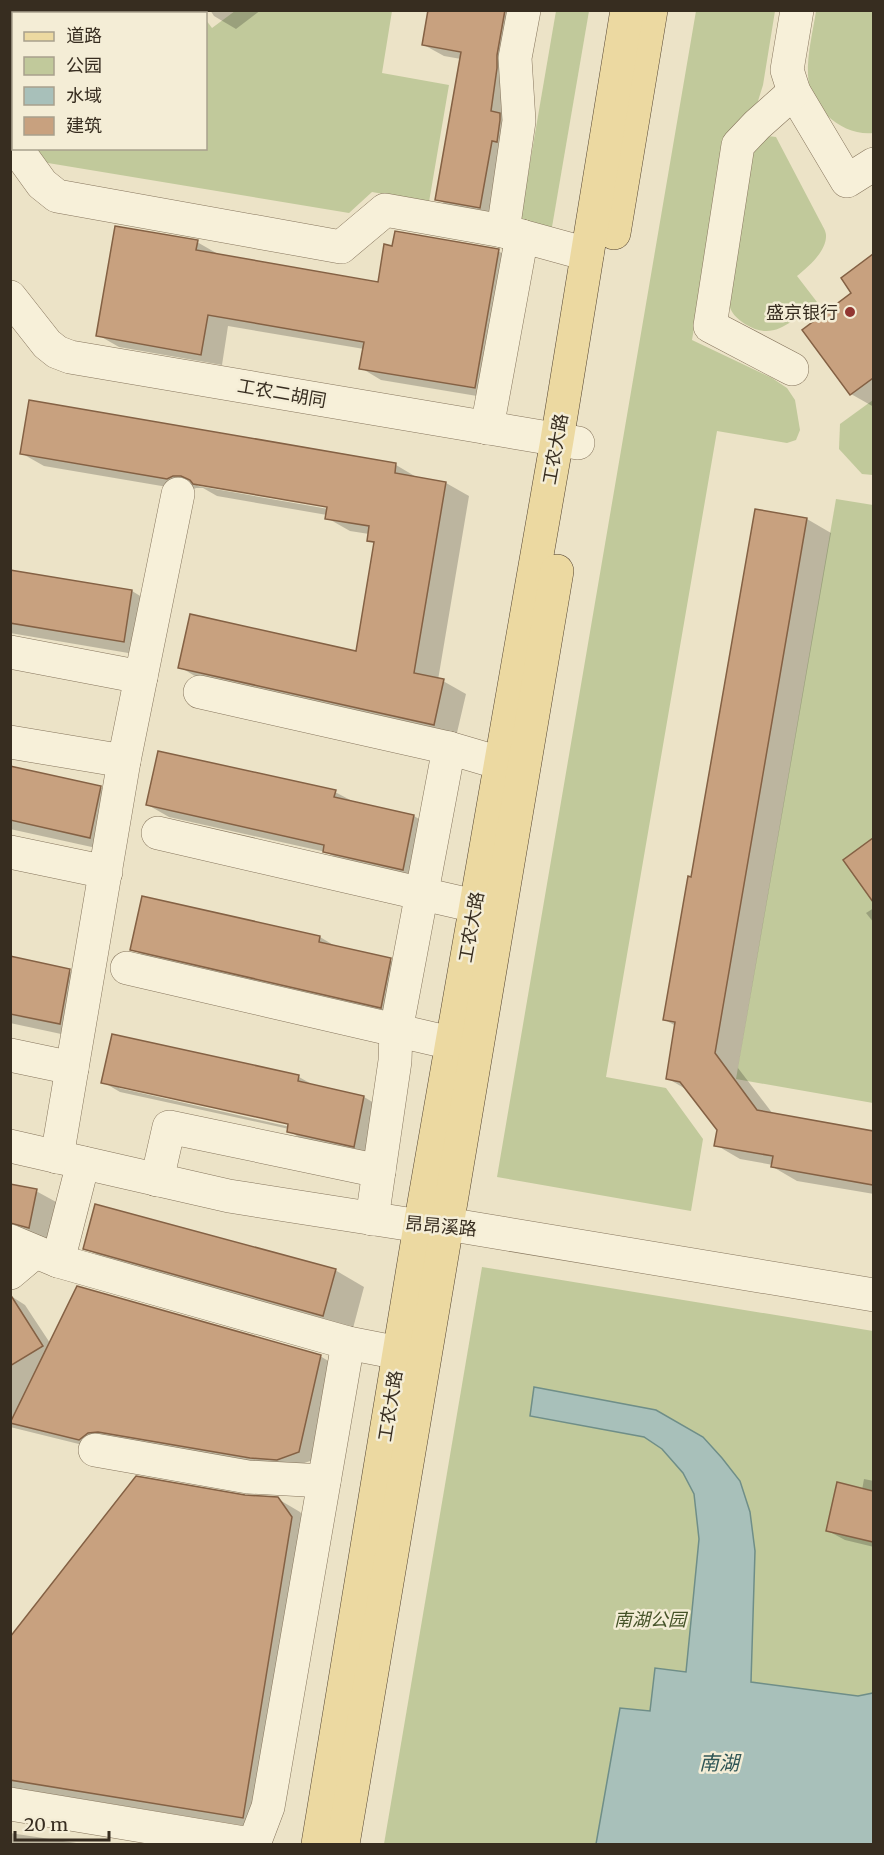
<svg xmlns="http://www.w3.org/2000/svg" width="884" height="1855" viewBox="0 0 884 1855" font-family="Merriweather,'Noto Sans SC',serif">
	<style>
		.green { fill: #c1c99b }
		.water { fill: #a8c0ba; stroke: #6f8e88; stroke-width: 1.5 }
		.shadow { fill: #0003; fill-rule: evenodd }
		.building { fill: #c8a17f; stroke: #846144; stroke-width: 1.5 }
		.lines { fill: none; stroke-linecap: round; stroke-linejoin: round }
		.minor-casing { stroke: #86755d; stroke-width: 34 }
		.major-casing { stroke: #544431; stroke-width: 34 }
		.minor { stroke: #f7f0d9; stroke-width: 33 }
		.major { stroke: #ecd9a1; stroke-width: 33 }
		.poi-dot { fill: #923631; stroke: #f4edd6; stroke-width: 2 }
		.labels { text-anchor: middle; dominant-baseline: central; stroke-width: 5; stroke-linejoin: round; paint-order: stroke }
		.poi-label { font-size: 18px; fill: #372d20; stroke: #f4edd6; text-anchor: end }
		.street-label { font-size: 18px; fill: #372d20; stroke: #f4edd6 }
		.park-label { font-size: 18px; font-style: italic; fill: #455328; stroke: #f4edd6 }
		.water-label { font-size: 20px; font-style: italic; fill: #305656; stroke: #f4edd6 }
	</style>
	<rect width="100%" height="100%" fill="#ece3c7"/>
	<!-- green -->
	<g class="green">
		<polygon points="11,10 110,10 112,13 14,14 13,130 10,126"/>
		<polygon points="235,11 392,11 382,73 449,85 429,202 372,192 349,213 48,163 38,158 27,149 206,148 206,20 212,28"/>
		<polygon points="556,11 589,11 552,227 520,221"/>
		<polygon points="696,11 775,11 763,85 753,117 725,145 692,340 772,378 787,388 795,400 800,430 796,440 787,443 717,431 606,1077 666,1088 703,1139 691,1211 497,1177"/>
		<path d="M816,11H873V133C841,136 809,107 808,75C807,54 813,31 816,11Z"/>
		<path d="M768,136L776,137L820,221C822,225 826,231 826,235C827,251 808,267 797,276L817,302C793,319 775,343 745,324C736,318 731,313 728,302L754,149Z"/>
		<polygon points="873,400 873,475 862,474 839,449 840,424"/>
		<polygon points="836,499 873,505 873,1103 736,1079"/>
		<polygon points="482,1267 873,1331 873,1844 384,1844"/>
	</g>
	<!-- water -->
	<polygon class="water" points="534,1387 656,1410 703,1437 722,1458 740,1481 750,1512 755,1551 751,1682 858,1696 873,1693 873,1844 596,1844 620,1708 650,1711 655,1668 686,1672 699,1539 694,1494 683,1473 662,1449 644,1437 530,1416"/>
	<!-- shadow -->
	<g class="shadow">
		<polygon points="121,10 202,10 198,14 123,14"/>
		<polygon points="210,10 261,10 236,29 214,16"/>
		<polygon points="430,10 529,10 500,219 457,211 437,199 461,59 444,56 424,45"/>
		<polygon points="197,242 218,254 217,256 379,284 498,251 519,263 495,399 381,380 361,368 364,349 228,326 222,365 119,347 98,335"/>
		<polygon points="874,255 874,407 851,394 853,293 843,279"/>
		<path d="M21,453L396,465L418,478L446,483L469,496L438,680L443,681L466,694L456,737L203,681L180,667L357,653L376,544L368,540L369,534L350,531L327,518V515L217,496L203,488H196L191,491L44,466ZM194,482L335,507L334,510L198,486Z"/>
		<polygon points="807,519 831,533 738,1068 773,1114 874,1132 874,1194 797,1181 773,1167 773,1165 740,1159 716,1145 718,1130 689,1091 667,1078 676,1026 665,1020 693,879"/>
		<polygon points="10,571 132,591 160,608 152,657 10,633"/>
		<polygon points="10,768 100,787 129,804 119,853 10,829"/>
		<polygon points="335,792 356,803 414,816 435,829 424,881 346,863 326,852 169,817 148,805"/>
		<polygon points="874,840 874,898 845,860"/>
		<polygon points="874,908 874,923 866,913"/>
		<polygon points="320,937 340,949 390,960 412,972 403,1019 154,961 132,949"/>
		<polygon points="10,958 69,971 98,987 89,1040 10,1023"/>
		<path d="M113,1036L299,1077L315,1086L364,1097L381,1107L371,1155L305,1141L289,1131V1129L120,1092L103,1082ZM119,1085L296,1125L295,1128L119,1088Z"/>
		<polygon points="10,1185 36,1191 58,1203 50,1239 31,1234 10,1235"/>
		<polygon points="85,1248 335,1270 364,1287 352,1332 114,1264"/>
		<polygon points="11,1296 25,1305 50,1343 320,1356 335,1365 313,1460 293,1467 95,1448 10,1427"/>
		<polygon points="864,1479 874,1481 874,1547 845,1540 828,1531 862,1490"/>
		<polygon points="245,1497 278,1499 300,1512 313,1530 265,1829 14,1788 10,1786 10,1640"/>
		<polygon points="10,1833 83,1844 10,1844"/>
	</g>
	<!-- building -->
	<g class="building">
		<polygon points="428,10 505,10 497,55 497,68 491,111 500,113 500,120 497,142 492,141 480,208 435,200 461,52 422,45"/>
		<polygon points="115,226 198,240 196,250 378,282 384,244 392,246 395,231 499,249 475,388 359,369 364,342 208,315 201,355 96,336"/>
		<polygon points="873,254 873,378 850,395 802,330 851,293 841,278"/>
		<polygon points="29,400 396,463 395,473 446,482 414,673 444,679 434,725 178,668 190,614 356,651 374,542 367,541 369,526 325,519 327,507 193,484 190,480 181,476 173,476 167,479 20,454"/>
		<polygon points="755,509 807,518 715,1053 757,1110 873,1131 873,1185 771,1167 773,1156 714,1146 717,1130 680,1082 666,1079 675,1022 663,1020 688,876 691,877"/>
		<polygon points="10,570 132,590 124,642 10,623"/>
		<polygon points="158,751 336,790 334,797 414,815 403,870 323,852 324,845 146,805"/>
		<polygon points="10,766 101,786 90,838 10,820"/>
		<polygon points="873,838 873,902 843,860"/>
		<polygon points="142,896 320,936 319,942 391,958 381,1008 130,950"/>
		<polygon points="10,956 70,969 60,1024 10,1014"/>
		<polygon points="112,1034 299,1075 298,1081 364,1096 354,1147 287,1132 288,1124 101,1083"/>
		<polygon points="10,1184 37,1189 29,1228 10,1223"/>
		<polygon points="95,1204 336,1269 323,1316 83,1249"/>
		<polygon points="77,1286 321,1355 299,1452 277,1460 250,1458 98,1432 88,1433 79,1440 10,1423"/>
		<polygon points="10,1294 43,1346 10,1366"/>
		<polygon points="136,1476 245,1495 278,1497 292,1517 243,1818 10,1780 10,1637"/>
		<polygon points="837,1482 873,1491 873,1542 826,1531"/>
	</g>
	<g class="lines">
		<!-- minor casing -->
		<g class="minor-casing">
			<g id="minor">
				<polyline points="797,10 787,70 794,92 847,181 874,164"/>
				<polyline points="16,148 42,184 57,196 341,247 385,210 503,231 587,254"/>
				<polyline points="503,231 519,121 515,58 524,10"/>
				<polyline points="10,297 47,344 57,352 70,357 578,443"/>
				<polyline points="792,369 710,326 738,145 757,125 794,92"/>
				<polyline points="487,428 522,236"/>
				<polyline points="10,652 141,677"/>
				<polyline points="200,692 449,748 500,763"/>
				<polyline points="10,742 124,761"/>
				<polyline points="158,833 475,906"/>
				<polyline points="10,852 106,872"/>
				<polyline points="127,968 451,1043"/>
				<polyline points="10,1055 72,1068"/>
				<polyline points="10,1146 229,1196 420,1226 447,1224 874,1295"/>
				<polyline points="57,1157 124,761 178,494"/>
				<polyline points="157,1180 169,1127 379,1171"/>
				<polyline points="372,1219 395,1061 396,1031 449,748"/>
				<polyline points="10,1241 58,1261 348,1343 399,1353"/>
				<polyline points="58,1261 83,1163"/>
				<polyline points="10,1273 35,1252"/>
				<polyline points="95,1450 248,1477 324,1481"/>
				<polyline points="10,1804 251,1844"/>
				<polyline points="254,1844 268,1807 348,1343"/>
			</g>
		</g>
		<!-- major casing -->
		<g class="major-casing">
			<g id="major">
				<polyline points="614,233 651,10"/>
				<polyline points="318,1844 420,1226 557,440 627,10"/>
				<polyline points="343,1844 557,571"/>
			</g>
		</g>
		<!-- minor -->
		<use href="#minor" class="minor"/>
		<!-- major -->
		<use href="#major" class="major"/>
	</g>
	<!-- markers -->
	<circle class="poi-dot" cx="850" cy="312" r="6"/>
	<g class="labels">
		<!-- poi labels -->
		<g class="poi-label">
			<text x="838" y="312">盛京银行</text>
		</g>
		<!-- street labels -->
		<g class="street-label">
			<text transform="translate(282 393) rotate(10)">工农二胡同</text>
			<text transform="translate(555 449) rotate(-80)">工农大路</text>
			<text transform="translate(471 927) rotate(-80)">工农大路</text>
			<text transform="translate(441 1226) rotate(5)">昂昂溪路</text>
			<text transform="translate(390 1406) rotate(-81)">工农大路</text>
		</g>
		<!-- park labels -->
		<g class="park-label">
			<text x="650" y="1619">南湖公园</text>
		</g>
		<!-- water labels -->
		<g class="water-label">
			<text x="719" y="1762">南湖</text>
		</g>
	</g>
	<!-- border -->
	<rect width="884" height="1855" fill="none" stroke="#372d20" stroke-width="24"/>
	<!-- legend -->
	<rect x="12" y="12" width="195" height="138" fill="#f4edd6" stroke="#a8a08d" stroke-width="1.5"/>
	<rect x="24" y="32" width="30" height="9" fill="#ecd9a1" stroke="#a8a08d" stroke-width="1.5"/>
	<text x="66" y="42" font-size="18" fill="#372d20">道路</text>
	<rect x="24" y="57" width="30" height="18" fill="#c1c99b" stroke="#a8a08d" stroke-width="1.5"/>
	<text x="66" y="72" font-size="18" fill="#372d20">公园</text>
	<rect x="24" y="87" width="30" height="18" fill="#a8c0ba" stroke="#a8a08d" stroke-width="1.5"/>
	<text x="66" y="102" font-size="18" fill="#372d20">水域</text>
	<rect x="24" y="117" width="30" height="18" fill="#c8a17f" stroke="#a8a08d" stroke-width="1.5"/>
	<text x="66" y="132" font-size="18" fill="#372d20">建筑</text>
	<!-- scale -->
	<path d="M15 1831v9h94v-9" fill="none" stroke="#372d20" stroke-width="3"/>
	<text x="24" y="1831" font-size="18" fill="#372d20" stroke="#f4edd6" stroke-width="4.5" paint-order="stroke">20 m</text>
</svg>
